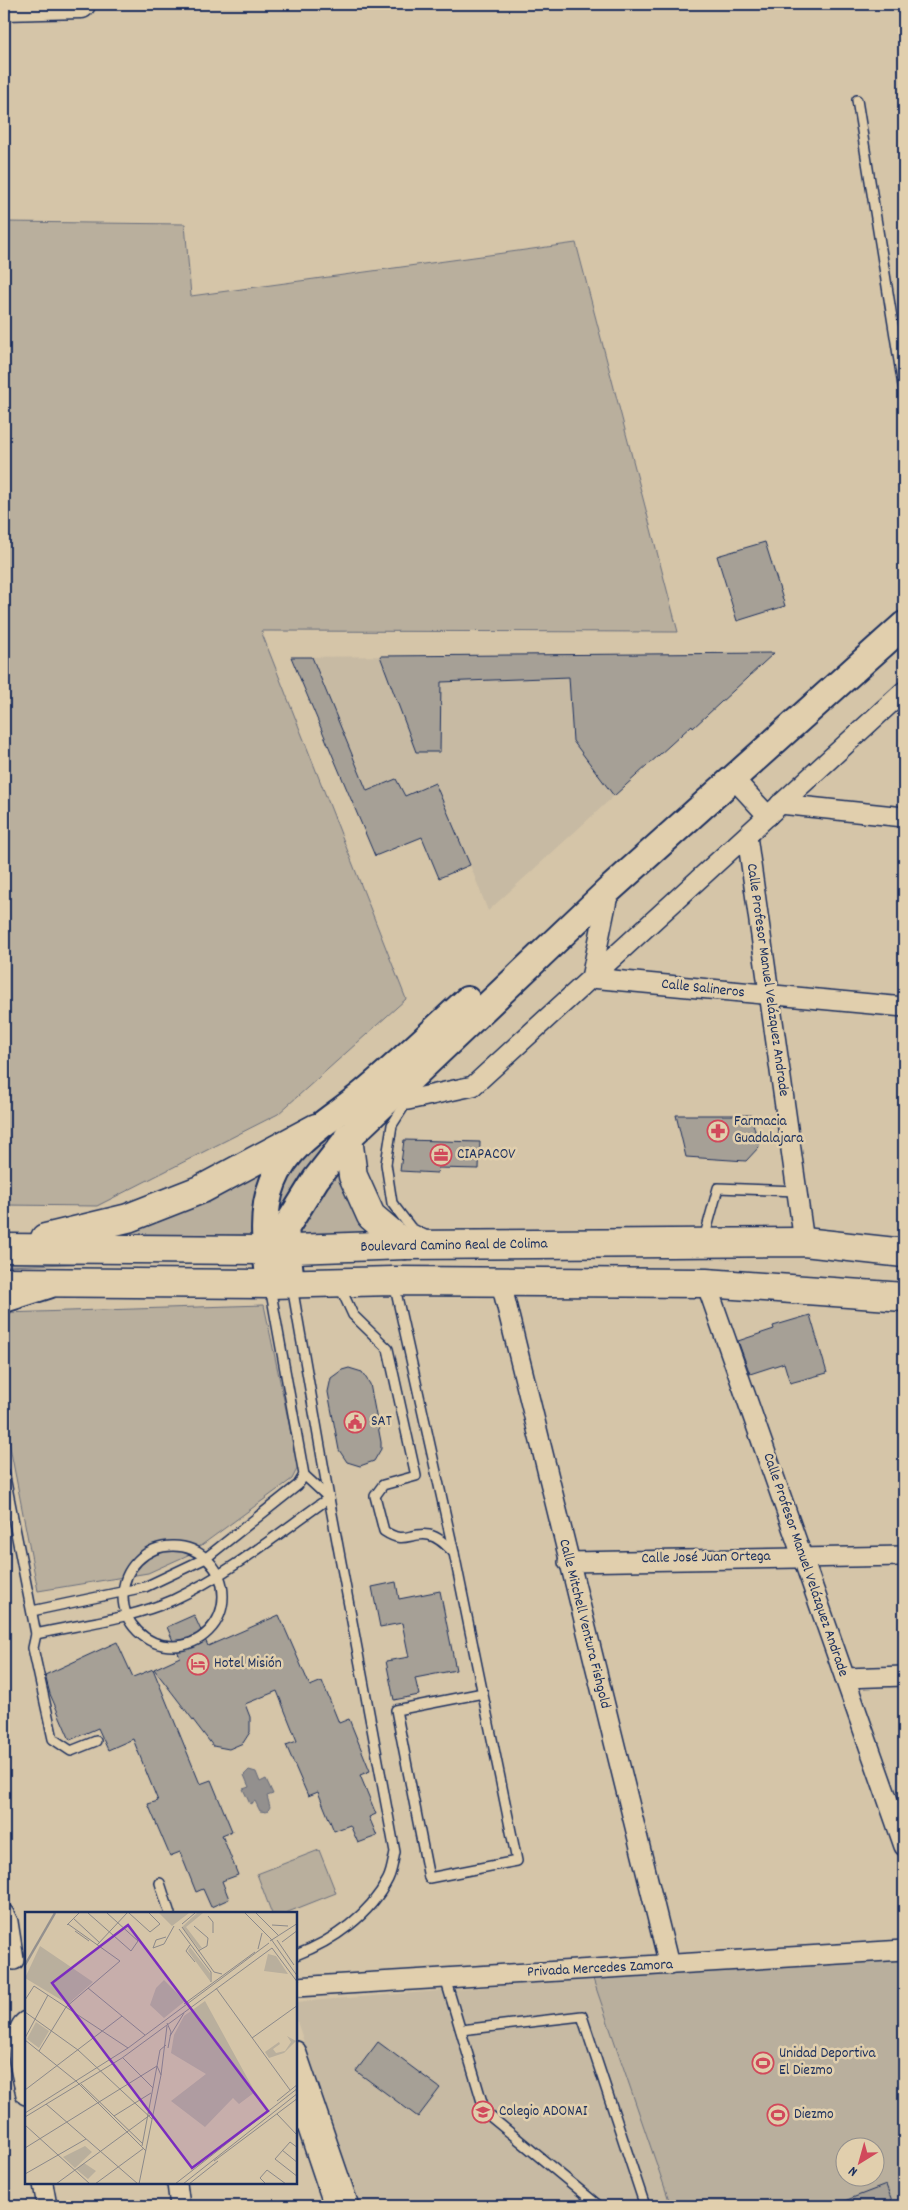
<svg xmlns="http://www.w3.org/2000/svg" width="908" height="2210" viewBox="0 0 908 2210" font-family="Dekko,sans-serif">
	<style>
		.built { fill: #c7baa3 }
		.green { fill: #b9af9d; stroke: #6a6f7e; fill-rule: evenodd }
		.water { fill: #93908e; stroke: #63697b }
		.building { fill: #a6a096; stroke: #1b2f5e }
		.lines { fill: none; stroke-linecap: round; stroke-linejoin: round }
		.lane-casing { stroke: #1b2f5e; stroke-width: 12 }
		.street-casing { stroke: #1b2f5e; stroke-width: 22 }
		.secondary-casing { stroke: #1b2f5e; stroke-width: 30 }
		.primary-casing { stroke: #1b2f5e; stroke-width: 31 }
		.highway-casing { stroke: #1b2f5e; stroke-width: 31 }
		.lane { stroke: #e1cfad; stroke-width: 9 }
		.street { stroke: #e1cfad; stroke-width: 19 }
		.secondary { stroke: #e1cfad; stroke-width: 26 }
		.primary { stroke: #e1cfad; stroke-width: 28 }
		.highway { stroke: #e1cfad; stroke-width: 28 }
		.labels { text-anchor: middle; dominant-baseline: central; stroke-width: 5; stroke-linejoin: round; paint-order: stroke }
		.street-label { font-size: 15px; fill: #1b2f5e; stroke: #e1cfad }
		.poi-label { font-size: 15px; fill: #1b2f5e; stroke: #e1cfad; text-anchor: start }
		.inset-river { fill: none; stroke: #93908e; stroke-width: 2.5 }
		.inset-road { fill: none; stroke: #8b898a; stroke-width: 1 }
		.view { fill: #7b2cbf; fill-opacity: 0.15; stroke: #7b2cbf; stroke-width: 2.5 }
		.inset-edge { fill: none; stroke: #1b2f5e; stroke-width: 2.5 }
	</style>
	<rect width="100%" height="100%" fill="#d5c5a8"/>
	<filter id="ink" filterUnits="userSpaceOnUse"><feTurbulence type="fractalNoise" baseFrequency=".02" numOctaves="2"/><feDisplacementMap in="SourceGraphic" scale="10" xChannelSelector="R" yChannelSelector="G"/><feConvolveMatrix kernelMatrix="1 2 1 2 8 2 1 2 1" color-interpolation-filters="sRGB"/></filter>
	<g filter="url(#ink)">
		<!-- built -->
		<g class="built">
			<polygon points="614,654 672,743 488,911 470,865 439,878 422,838 375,856 291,657"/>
			<polygon points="593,1979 671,2206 358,2206 296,2018 296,2002"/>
		</g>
		<!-- green -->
		<g class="green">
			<polygon points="4,222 185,224 191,296 576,243 678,632 261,631 406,999 278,1114 97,1206 4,1205"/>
			<polygon points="388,1080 282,1223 274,1206 295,1160"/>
			<polygon points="343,1156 380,1235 291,1236"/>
			<polygon points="280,1158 259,1235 75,1236"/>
			<polygon points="4,1256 234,1259 4,1266"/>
			<polygon points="264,1305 298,1467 292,1479 188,1555 148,1573 38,1591 4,1416 4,1313"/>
			<polygon points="319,1850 336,1893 283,1914 272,1914 257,1874"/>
			<path d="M904,1957V2206H671L593,1979ZM846,2148H876V2178H846Z"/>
		</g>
		<!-- water -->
		<polygon class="water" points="249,1770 256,1772 260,1782 266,1779 273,1794 267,1796 270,1807 267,1812 260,1811 255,1801 250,1804 243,1789 249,1787 244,1775"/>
		<!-- building -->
		<g class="building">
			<polygon points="765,542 785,606 737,621 717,556"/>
			<polygon points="774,653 693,728 692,725 614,796 573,741 569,677 441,682 440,752 416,752 380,656"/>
			<polygon points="291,657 312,657 367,791 396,779 405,796 435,783 470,865 439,878 422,837 375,856"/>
			<polygon points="676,1115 751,1115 759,1147 746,1161 686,1157"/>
			<polygon points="404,1140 480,1142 479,1169 438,1168 437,1173 400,1171"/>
			<polygon points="810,1315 827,1373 790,1383 784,1363 750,1374 738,1341 774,1329 773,1326"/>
			<polygon points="349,1368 362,1372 370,1384 381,1442 381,1449 374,1461 360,1466 347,1462 339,1450 328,1392 331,1378 342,1370"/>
			<polygon points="396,1582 399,1599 440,1591 456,1670 415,1678 419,1695 394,1700 386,1661 409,1657 402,1623 380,1627 372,1587"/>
			<polygon points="194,1615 208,1646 279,1615 310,1686 322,1681 339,1723 349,1719 370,1771 360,1775 376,1814 369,1817 377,1836 358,1843 350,1825 334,1831 318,1792 308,1796 286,1745 297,1741 277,1691 245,1704 250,1717 250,1732 243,1743 229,1749 213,1746 154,1669 180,1657 167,1627"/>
			<polygon points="117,1642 133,1677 153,1669 200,1784 211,1780 232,1831 222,1835 238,1875 222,1881 229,1899 211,1907 203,1889 196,1892 180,1852 170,1856 148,1804 158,1801 133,1739 108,1750 98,1728 70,1740 50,1694 45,1675"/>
			<polygon points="378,2042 440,2088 418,2117 356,2071"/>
			<polygon points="886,2185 894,2206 834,2206 834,2205"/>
		</g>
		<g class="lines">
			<!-- lane casing -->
			<g class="lane-casing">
				<g id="lane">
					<polyline points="857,100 904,392"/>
					<polyline points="408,1100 392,1125 386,1164 392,1203 411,1228 427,1236"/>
					<polyline points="704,1239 718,1188 797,1191"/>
					<polyline points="394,1283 454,1553 517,1861 429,1878 396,1710 483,1693"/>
					<path d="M340,1287L353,1315L388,1349L416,1476L383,1485L375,1496L384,1531C405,1545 409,1532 429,1535C439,1537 447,1546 454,1553"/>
					<path d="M4,1472L36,1634C81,1624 130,1619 173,1600C229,1574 279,1533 329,1498L292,1286"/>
					<circle cx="173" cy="1596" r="50"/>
					<polyline points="32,1611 145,1587 206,1558 298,1485 304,1475 270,1287"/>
					<polyline points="36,1634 33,1648 53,1739 71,1751 96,1741"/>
					<polyline points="160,1883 170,1914"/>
					<path d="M296,1955C333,1941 370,1915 388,1879C392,1871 393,1861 395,1852L329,1498L304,1475"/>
					<polyline points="445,1978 485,2112 599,2206"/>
					<polyline points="461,2030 582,2016 645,2206"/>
				</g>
			</g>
			<!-- street casing -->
			<g class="street-casing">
				<g id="street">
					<polyline points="734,779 768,816"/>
					<polyline points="780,804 904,817"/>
					<polyline points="747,836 804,1242"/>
					<polyline points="609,890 591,978 904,1007"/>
					<polyline points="399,1089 408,1100 473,1086 904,691"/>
					<polyline points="501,1283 669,1965"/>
					<polyline points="706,1283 904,1846"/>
					<polyline points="568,1562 904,1556"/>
					<polyline points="845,1678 904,1676"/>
					<polyline points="4,1914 8,1922 14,1960"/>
					<polyline points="296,1987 904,1950"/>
					<path d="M26,2021C8,2033 23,2077 26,2095"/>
					<polyline points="296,2051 349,2206"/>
					<polyline points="296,2093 334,2206"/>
					<polyline points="43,2184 47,2206"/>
					<polyline points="177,2184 180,2206"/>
				</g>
			</g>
			<!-- secondary casing -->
			<g class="secondary-casing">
				<g id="secondary">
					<polyline points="291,1283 285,1229 316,1179 348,1138 609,890 904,625"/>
					<path d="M270,1284C266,1251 260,1214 273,1182C289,1141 333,1119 365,1092C400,1063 433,1031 467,1000"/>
					<polyline points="4,1299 48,1285"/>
				</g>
			</g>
			<!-- primary casing -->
			<g class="primary-casing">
				<g id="primary">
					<polyline points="348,1138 353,1176 371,1216 405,1245"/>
					<polyline points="45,1238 128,1218 202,1189 316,1128"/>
					<polyline points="4,1248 266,1250 405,1245 804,1242 904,1253"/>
					<polyline points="4,1282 270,1284 393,1281 706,1283 904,1297"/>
				</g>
			</g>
			<!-- highway casing -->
			<g class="highway-casing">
				<polyline id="highway" points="4,6 81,4"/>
			</g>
			<!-- lane -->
			<use href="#lane" class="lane"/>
			<!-- street -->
			<use href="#street" class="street"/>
			<!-- secondary -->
			<use href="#secondary" class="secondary"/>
			<!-- primary -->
			<use href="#primary" class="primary"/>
			<!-- highway -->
			<use href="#highway" class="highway"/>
		</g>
	</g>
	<!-- icons -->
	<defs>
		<g id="pharmacy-ring" transform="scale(1.125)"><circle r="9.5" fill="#e1cfad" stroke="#d1495b" stroke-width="1.5"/><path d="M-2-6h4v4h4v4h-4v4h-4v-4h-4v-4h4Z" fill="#d1495b"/></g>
		<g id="office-ring" transform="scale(1.125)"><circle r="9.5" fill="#e1cfad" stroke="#d1495b" stroke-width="1.5"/><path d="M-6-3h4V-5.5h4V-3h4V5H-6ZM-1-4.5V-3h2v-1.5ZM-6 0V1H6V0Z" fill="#d1495b"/></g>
		<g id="civic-ring" transform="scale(1.125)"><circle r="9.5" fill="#e1cfad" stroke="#d1495b" stroke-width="1.5"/><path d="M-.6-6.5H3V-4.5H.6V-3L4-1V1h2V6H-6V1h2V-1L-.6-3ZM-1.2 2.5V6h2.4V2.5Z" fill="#d1495b"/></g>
		<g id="hotel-ring" transform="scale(1.125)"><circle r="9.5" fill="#e1cfad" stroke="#d1495b" stroke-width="1.5"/><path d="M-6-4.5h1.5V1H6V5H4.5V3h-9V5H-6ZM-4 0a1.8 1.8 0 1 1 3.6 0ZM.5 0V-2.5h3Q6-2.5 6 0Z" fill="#d1495b"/></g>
		<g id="stadium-ring" transform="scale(1.125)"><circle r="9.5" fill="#e1cfad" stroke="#d1495b" stroke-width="1.5"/><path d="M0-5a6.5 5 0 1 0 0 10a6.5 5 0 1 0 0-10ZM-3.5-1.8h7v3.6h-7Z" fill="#d1495b"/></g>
		<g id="school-ring" transform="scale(1.125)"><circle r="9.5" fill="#e1cfad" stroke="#d1495b" stroke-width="1.5"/><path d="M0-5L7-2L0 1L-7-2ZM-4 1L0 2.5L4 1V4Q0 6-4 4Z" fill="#d1495b"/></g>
	</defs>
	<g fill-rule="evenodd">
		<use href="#pharmacy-ring" x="718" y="1131"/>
		<use href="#office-ring" x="441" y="1155"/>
		<use href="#civic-ring" x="355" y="1422"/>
		<use href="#hotel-ring" x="198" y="1664"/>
		<use href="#stadium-ring" x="763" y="2063"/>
		<use href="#school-ring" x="483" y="2112"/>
		<use href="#stadium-ring" x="778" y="2115"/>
	</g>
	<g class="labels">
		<!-- street labels -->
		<g class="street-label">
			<text transform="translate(767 980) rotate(82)">Calle Profesor Manuel Velázquez Andrade</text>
			<text transform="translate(703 989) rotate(6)">Calle Salineros</text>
			<text transform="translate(454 1246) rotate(-1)">Boulevard Camino Real de Colima</text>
			<text transform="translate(706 1558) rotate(-1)">Calle José Juan Ortega</text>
			<text transform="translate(805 1565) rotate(71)">Calle Profesor Manuel Velázquez Andrade</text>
			<text transform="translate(584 1624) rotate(76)">Calle Mitchell Ventura Fishgold</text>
			<text transform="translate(600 1969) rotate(-3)">Privada Mercedes Zamora</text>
		</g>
		<!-- poi labels -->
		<g class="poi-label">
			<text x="734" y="1122">Farmacia<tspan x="734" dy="17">Guadalajara</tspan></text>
			<text x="457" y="1155">CIAPACOV</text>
			<text x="371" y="1422">SAT</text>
			<text x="214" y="1664">Hotel Misión</text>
			<text x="779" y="2054">Unidad Deportiva<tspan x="779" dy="17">El Diezmo</tspan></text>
			<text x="499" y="2112">Colegio ADONAI</text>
			<text x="794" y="2115">Diezmo</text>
		</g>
	</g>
	<!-- overview -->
	<g transform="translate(25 1912)">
		<rect width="272" height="272" fill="#d5c5a8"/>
		<path d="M134,1H164L147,14ZM172,1H178L161,15L177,36L174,37L157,15ZM15,34L68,70L43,92L0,66ZM165,35L185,61V69L163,39ZM243,42L251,44L263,62L239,59ZM139,68L160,89L139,106L125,93L131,76ZM180,89L230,180L214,192L208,186L180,215L146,189L181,162L146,141L149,123L159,104ZM11,110L24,119L14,136L2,127ZM262,124L271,129L259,141L244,146L240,140L254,130L255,132L248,137L251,141L260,139L266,130ZM60,234L67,240L50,256L38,245ZM59,251L71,259L63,267L51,257Z" fill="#b9af9d"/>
		<path class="inset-river" d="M0,53L30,1"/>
		<path class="inset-road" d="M63,1L106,39L113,29L82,1M104,1L125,20L135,12L124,1M220,1L246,27L273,65M231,1L253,23M183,4L188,10V21M48,6L75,31M157,12L170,1M42,13L54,1M247,13L263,14M169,14L183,26L182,34L173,39M157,15L189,60L197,62M154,17L186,60V70M50,19L64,29M141,25L131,28L128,36L139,32L149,14M252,28L269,53M245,29L273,11M257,30L273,18M72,33L102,1M165,33L161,39L170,50M247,36L273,71M233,37L237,21M63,76L120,123M191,76L265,178M0,88L9,74L103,136M159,92L230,40M0,100L53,138L127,207M142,111L146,120L143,136M145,124L159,101M0,126L23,83M227,126L273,93M0,128L51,169L121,239M14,139L41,95L95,49L43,12M98,146L128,176M56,172L118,232M0,178L97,104M252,189L273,172M21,192L113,272M0,201L103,136L244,31M252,202L273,224M89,204L126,181M0,205L97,146L247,36M0,213L65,272M117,234L135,138L141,133M0,236L132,154L136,163M273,236L265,230L250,247L273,265M257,238L273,251M189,249L273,186M0,262L61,227M31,272L125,203M70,272L119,236M114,272L136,163L142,114M150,272L273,176M158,272L273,181M164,272L193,249M241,272L235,266L242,258L261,272"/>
		<path class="view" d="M103,13L243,199L167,256L27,71Z"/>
		<rect width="272" height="272" class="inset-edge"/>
	</g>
	<!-- margin -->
	<rect width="908" height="2210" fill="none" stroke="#e1cfad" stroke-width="20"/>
	<rect x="10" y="10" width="888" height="2190" fill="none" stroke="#1b2f5e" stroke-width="2" filter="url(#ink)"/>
	<!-- north arrow -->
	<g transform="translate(860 2162) rotate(217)"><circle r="24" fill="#e1cfad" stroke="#928f8d"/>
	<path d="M0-4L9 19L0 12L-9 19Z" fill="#d1495b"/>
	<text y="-8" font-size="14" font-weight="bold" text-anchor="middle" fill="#1b2f5e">N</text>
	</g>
</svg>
